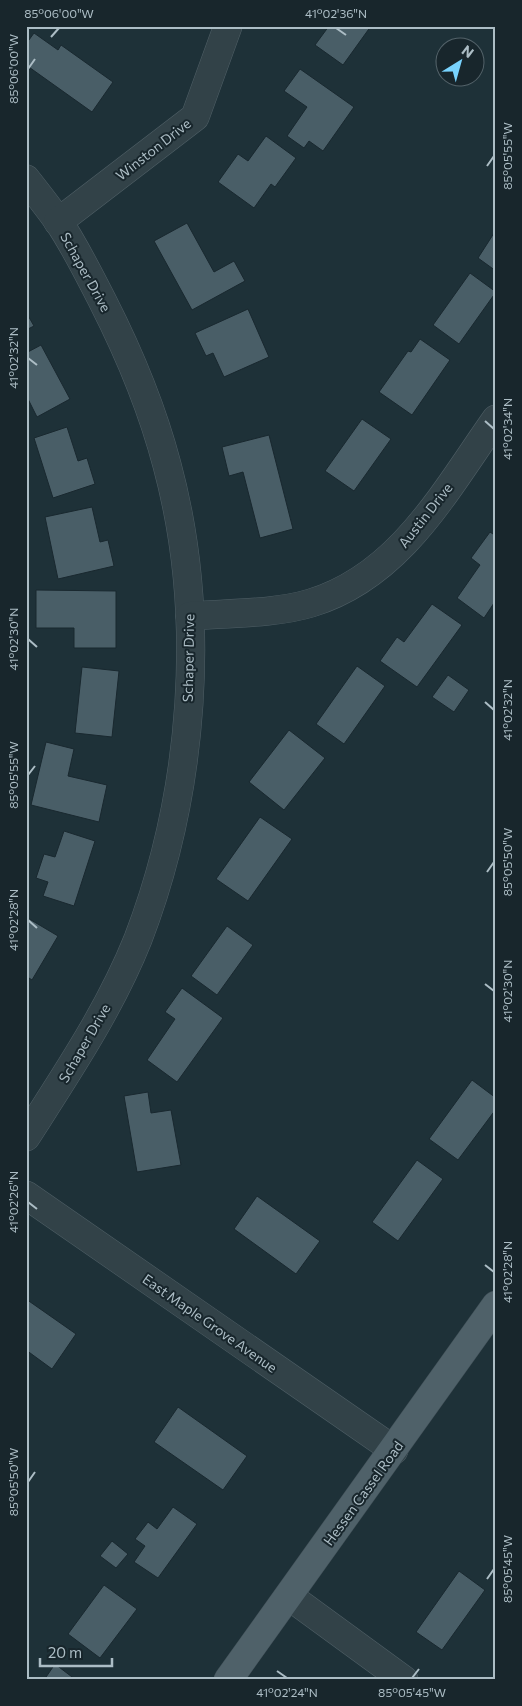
<svg xmlns="http://www.w3.org/2000/svg" width="522" height="1706" viewBox="0 0 522 1706" font-family="Commissioner,sans-serif">
	<style>
		.building { fill: #495e67; stroke: #19282f }
		.lines { fill: none; stroke-linecap: round; stroke-linejoin: round }
		.minor-casing { stroke: #4f5f66; stroke-width: 29 }
		.major-casing { stroke: #3e4d55; stroke-width: 29 }
		.minor { stroke: #324248; stroke-width: 28 }
		.major { stroke: #4f6169; stroke-width: 28 }
		.ticks { fill: none; stroke: #acbdc5; stroke-width: 2 }
		.labels { text-anchor: middle; dominant-baseline: central; stroke-width: 4; stroke-linejoin: round; paint-order: stroke }
		.street-label { font-size: 14px; fill: #acbdc5; stroke: #18262c }
		.neatline { fill: none; stroke: #acbdc5; stroke-width: 2 }
		.ticks-label { font-size: 12px; text-anchor: middle; fill: #acbdc5 }
	</style>
	<rect width="100%" height="100%" fill="#1e3138"/>
	<!-- building -->
	<g class="building">
		<polygon points="329,26 371,26 343,65 315,45"/>
		<polygon points="34,33 58,50 61,45 113,82 92,112 26,65 26,44"/>
		<polygon points="300,69 354,107 323,151 309,141 304,148 287,136 307,107 284,91"/>
		<polygon points="266,136 296,158 275,187 271,184 254,208 218,182 238,154 248,161"/>
		<polygon points="187,223 214,272 234,261 245,281 192,310 154,241"/>
		<polygon points="496,230 496,271 478,258"/>
		<polygon points="470,273 496,292 459,344 433,325"/>
		<polygon points="248,309 269,357 224,377 213,353 206,356 195,333"/>
		<polygon points="26,312 34,326 26,330"/>
		<polygon points="420,339 450,360 412,415 379,392 408,351 411,352"/>
		<polygon points="41,345 70,399 37,417 26,395 26,353"/>
		<polygon points="362,419 391,439 354,491 325,471"/>
		<polygon points="67,427 78,461 87,458 95,484 53,498 34,438"/>
		<polygon points="269,435 293,529 260,538 243,472 229,476 222,447"/>
		<polygon points="92,507 100,542 108,540 114,566 58,579 45,517"/>
		<polygon points="490,532 496,536 496,600 484,618 457,598 480,565 471,558"/>
		<polygon points="36,590 116,591 116,648 74,648 74,628 36,628"/>
		<polygon points="432,604 462,625 417,687 380,661 397,637 404,642"/>
		<polygon points="357,666 385,686 344,744 316,724"/>
		<polygon points="82,667 119,671 112,737 75,733"/>
		<polygon points="448,675 469,690 454,712 432,697"/>
		<polygon points="289,730 325,758 284,810 249,782"/>
		<polygon points="46,742 74,749 68,776 107,785 99,822 31,805"/>
		<polygon points="260,817 292,839 248,901 216,879"/>
		<polygon points="64,831 95,841 74,906 43,896 48,882 36,878 44,854 55,857"/>
		<polygon points="26,917 58,936 32,980 26,976"/>
		<polygon points="227,926 253,945 217,995 191,976"/>
		<polygon points="182,988 223,1018 177,1082 147,1060 175,1019 165,1012"/>
		<polygon points="472,1080 496,1098 496,1109 458,1160 429,1139"/>
		<polygon points="148,1092 151,1113 171,1110 181,1165 137,1172 124,1096"/>
		<polygon points="417,1160 443,1179 398,1241 372,1222"/>
		<polygon points="257,1196 320,1241 296,1274 234,1229"/>
		<polygon points="26,1299 76,1334 52,1369 26,1350"/>
		<polygon points="178,1407 247,1456 223,1490 154,1442"/>
		<polygon points="173,1507 197,1524 158,1578 134,1562 145,1546 135,1539 148,1522 157,1529"/>
		<polygon points="112,1541 128,1554 116,1568 100,1556"/>
		<polygon points="459,1571 485,1590 442,1650 416,1632"/>
		<polygon points="104,1585 137,1609 100,1658 68,1634"/>
		<polygon points="55,1664 76,1680 44,1680"/>
	</g>
	<g class="lines">
		<!-- minor casing -->
		<g class="minor-casing">
			<g id="minor">
				<path d="M26,179C37,193 48,207 58,221C75,246 89,275 103,302C130,355 152,408 167,465C208,617 194,793 138,939C110,1009 67,1073 26,1137"/>
				<polyline points="58,222 195,117 228,26"/>
				<path d="M190,616C228,613 275,614 311,603C400,576 445,491 496,419"/>
				<polyline points="26,1195 394,1450"/>
				<polyline points="289,1596 404,1680"/>
			</g>
		</g>
		<!-- major casing -->
		<g class="major-casing">
			<polyline id="major" points="228,1680 496,1305"/>
		</g>
		<!-- minor -->
		<use href="#minor" class="minor"/>
		<!-- major -->
		<use href="#major" class="major"/>
	</g>
	<!-- ticks -->
	<path class="ticks" d="M336,28L346,35M51,37L59,28M28,69L35,59M487,166L494,156M28,358L37,365M485,421L494,429M28,639L37,647M485,702L494,710M28,775L35,766M487,872L494,862M28,920L37,928M485,984L494,991M28,1202L37,1209M485,1265L494,1272M28,1482L35,1472M487,1579L494,1569M277,1671L287,1678M412,1678L419,1669"/>
	<g class="labels">
		<!-- street labels -->
		<g class="street-label">
			<text transform="translate(153 149) rotate(-38)">Winston Drive</text>
			<text transform="translate(86 272) rotate(61)">Schaper Drive</text>
			<text transform="translate(425 515) rotate(-52)">Austin Drive</text>
			<text transform="translate(188 658) rotate(-89)">Schaper Drive</text>
			<text transform="translate(84 1043) rotate(-60)">Schaper Drive</text>
			<text transform="translate(210 1323) rotate(35)">East Maple Grove Avenue</text>
			<text transform="translate(363 1493) rotate(-54)">Hessen Cassel Road</text>
		</g>
	</g>
	<!-- border -->
	<rect width="522" height="1706" fill="none" stroke="#18262c" stroke-width="55"/>
	<!-- north arrow -->
	<g transform="translate(460 62) rotate(37)"><circle r="24" fill="#18262c" stroke="#536269"/>
	<path d="M0-4L9 19L0 12L-9 19Z" fill="#78d3fe"/>
	<text y="-8" font-size="14" font-weight="bold" text-anchor="middle" fill="#acbdc5">N</text>
	</g>
	<!-- scale -->
	<path d="M40 1658v8h72v-8" fill="none" stroke="#acbdc5" stroke-width="2.5"/>
	<text x="48" y="1658" font-size="15" fill="#acbdc5" stroke="#18262c" stroke-width="4" paint-order="stroke">20 m</text>
	<rect x="28" y="28" width="466" height="1650" class="neatline"/>
	<g class="ticks-label">
		<text x="59" y="18">85°06'00"W</text>
		<text x="336" y="18">41°02'36"N</text>
		<text transform="translate(14 69) rotate(-90)" y="4">85°06'00"W</text>
		<text transform="translate(508 156) rotate(-90)" y="4">85°05'55"W</text>
		<text transform="translate(14 358) rotate(-90)" y="4">41°02'32"N</text>
		<text transform="translate(508 429) rotate(-90)" y="4">41°02'34"N</text>
		<text transform="translate(14 639) rotate(-90)" y="4">41°02'30"N</text>
		<text transform="translate(508 710) rotate(-90)" y="4">41°02'32"N</text>
		<text transform="translate(14 775) rotate(-90)" y="4">85°05'55"W</text>
		<text transform="translate(508 862) rotate(-90)" y="4">85°05'50"W</text>
		<text transform="translate(14 920) rotate(-90)" y="4">41°02'28"N</text>
		<text transform="translate(508 991) rotate(-90)" y="4">41°02'30"N</text>
		<text transform="translate(14 1202) rotate(-90)" y="4">41°02'26"N</text>
		<text transform="translate(508 1272) rotate(-90)" y="4">41°02'28"N</text>
		<text transform="translate(14 1482) rotate(-90)" y="4">85°05'50"W</text>
		<text transform="translate(508 1569) rotate(-90)" y="4">85°05'45"W</text>
		<text x="287" y="1697">41°02'24"N</text>
		<text x="412" y="1697">85°05'45"W</text>
	</g>
</svg>
